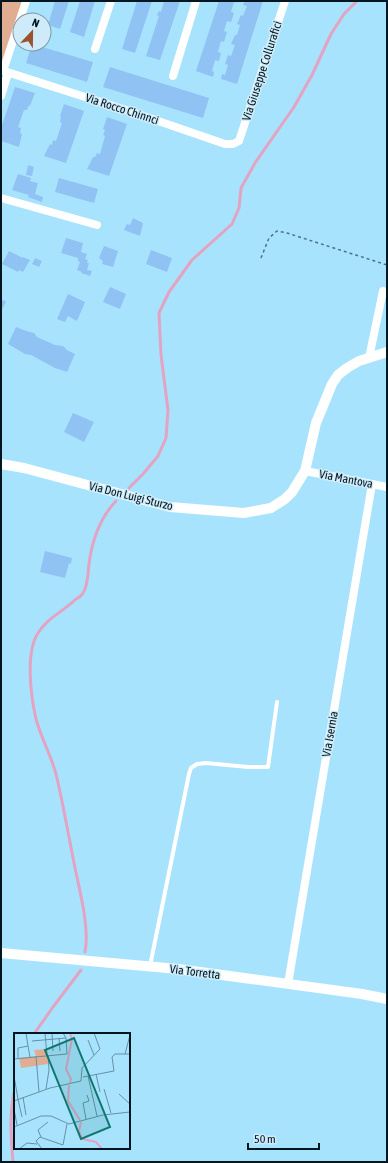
<svg xmlns="http://www.w3.org/2000/svg" width="388" height="1163" viewBox="0 0 388 1163" font-family="'Asap Condensed',sans-serif">
	<style>
		.green { fill: #e0ad93 }
		.lines { fill: none; stroke-linecap: round; stroke-linejoin: round }
		.stream { stroke: #e3a3c2; stroke-width: 3 }
		.building { fill: #90c2f3 }
		.path { stroke: #4d7384; stroke-width: 1.5; stroke-dasharray: 3 3; stroke-linecap: butt }
		.service { stroke: #fff; stroke-width: 4 }
		.minor { stroke: #fff; stroke-width: 8 }
		.tertiary { stroke: #fff; stroke-width: 10 }
		.labels { text-anchor: middle; dominant-baseline: central; stroke-width: 3; stroke-linejoin: round; paint-order: stroke }
		.street-label { font-size: 12px; fill: #01161f; stroke: #cfebf9 }
		.inset-river { fill: none; stroke: #e3a3c2; stroke-width: 2 }
		.inset-road { fill: none; stroke: #6591a5; stroke-width: 1 }
		.view { fill: #0f766e; fill-opacity: 0.15; stroke: #0f766e; stroke-width: 2 }
		.inset-edge { fill: none; stroke: #01161f; stroke-width: 2 }
	</style>
	<rect width="100%" height="100%" fill="#a8e3fe"/>
	<!-- green -->
	<polygon class="green" points="1,1 26,1 1,79"/>
	<g class="lines">
		<!-- stream -->
		<g class="stream">
			<polyline points="129,488 143,474 158,456 166,438 168,410 161,355 159,313 169,292 192,260 232,224 239,208 241,188 255,163 294,107 312,75 331,34 344,14 357,1"/>
			<path d="M85,952C90,928 79,888 74,863C68,833 63,803 56,774C51,755 41,738 36,719C31,697 25,653 38,633C47,618 64,611 76,599C78,598 82,595 83,593C88,586 88,572 89,564C92,540 100,518 116,501"/>
			<polyline points="34,1034 53,1007 81,970"/>
			<path d="M13,1162C11,1137 9,1113 15,1088"/>
		</g>
	</g>
	<!-- building -->
	<g class="building">
		<polygon points="55,1 69,1 60,29 48,25"/>
		<polygon points="80,1 95,1 84,37 70,32"/>
		<polygon points="137,1 152,1 135,53 122,49"/>
		<polygon points="164,1 180,1 160,60 146,56 159,16 157,15 159,11 161,12"/>
		<polygon points="219,1 237,1 236,3 234,2 231,12 234,13 231,22 227,21 224,31 227,32 224,42 221,41 218,52 221,53 219,61 215,60 212,71 214,72 213,77 196,71"/>
		<polygon points="245,1 263,1 237,84 221,79 222,74 225,75 228,65 225,64 228,55 231,56 235,45 231,44 235,35 237,35 240,25 237,24 241,15 243,16 247,6 243,5"/>
		<polygon points="32,44 93,62 87,82 26,63"/>
		<polygon points="110,67 209,98 203,118 103,87"/>
		<polygon points="15,87 35,93 30,106 29,105 27,110 24,110 18,127 21,128 20,133 22,134 19,147 1,141 1,128"/>
		<polygon points="64,104 84,111 66,163 44,156 50,144 52,145 53,140 56,141 62,123 60,122 61,117 60,116"/>
		<polygon points="107,117 127,124 109,176 87,169 93,157 95,157 97,153 100,154 105,136 103,135 105,130 103,129"/>
		<polygon points="28,165 34,167 32,176 26,175"/>
		<polygon points="18,174 31,178 30,181 38,183 35,194 43,197 42,202 28,197 29,195 12,190"/>
		<polygon points="59,178 98,189 94,203 55,192"/>
		<polygon points="133,218 143,223 140,236 124,230 127,224 130,225"/>
		<polygon points="66,238 83,243 81,252 87,254 85,259 88,260 87,263 89,263 87,270 92,271 90,276 81,273 82,272 77,270 80,262 78,261 78,258 61,253"/>
		<polygon points="104,246 118,251 113,267 102,264 103,261 99,258"/>
		<polygon points="151,250 172,258 167,272 146,264"/>
		<polygon points="9,251 23,258 23,257 30,260 23,272 19,270 18,272 2,264"/>
		<polygon points="35,258 42,261 39,267 32,264"/>
		<polygon points="110,287 126,294 120,309 103,302"/>
		<polygon points="68,294 85,302 77,321 68,316 65,322 57,319"/>
		<polygon points="1,299 6,302 1,311"/>
		<polygon points="16,327 26,331 34,333 37,337 55,345 63,346 67,350 75,354 67,372 55,368 31,355 25,354 8,344"/>
		<polygon points="73,413 94,422 84,442 64,432"/>
		<polygon points="45,551 72,558 71,564 69,563 65,578 40,572"/>
	</g>
	<g class="lines">
		<!-- path -->
		<polyline class="path" points="261,258 269,238 277,231 287,233 387,265"/>
		<!-- service -->
		<polyline class="service" points="150,966 189,774 191,768 197,764 206,763 248,767 268,767 277,702"/>
		<!-- minor -->
		<g class="minor">
			<polyline points="95,49 111,1"/>
			<polyline points="1,70 132,112 225,144 233,144 239,141 285,1"/>
			<polyline points="3,71 26,1"/>
			<polyline points="173,76 196,1"/>
			<polyline points="1,96 8,73"/>
			<polyline points="1,198 97,225"/>
			<polyline points="369,358 383,291"/>
			<polyline points="305,471 387,487"/>
			<polyline points="288,984 372,484"/>
		</g>
		<!-- tertiary -->
		<g class="tertiary">
			<polyline points="1,464 24,468 170,507 244,513 271,508 285,499 292,492 305,471 316,423 332,384 338,375 347,368 359,361 387,352"/>
			<polyline points="1,953 178,969 362,994 387,999"/>
		</g>
	</g>
	<g class="labels">
		<!-- street labels -->
		<g class="street-label">
			<text transform="translate(262 71) rotate(-72)">Via Giuseppe Collurafici</text>
			<text transform="translate(122 109) rotate(18)">Via Rocco Chinnci</text>
			<text transform="translate(346 479) rotate(11)">Via Mantova</text>
			<text transform="translate(131 496) rotate(14)">Via Don Luigi Sturzo</text>
			<text transform="translate(330 734) rotate(-80)">Via Isernia</text>
			<text transform="translate(195 972) rotate(7)">Via Torretta</text>
		</g>
	</g>
	<!-- overview -->
	<g transform="translate(14 1033)">
		<rect width="116" height="116" fill="#a8e3fe"/>
		<path d="M33,16L34,31L7,35L5,25L22,23L20,17Z" fill="#e0ad93"/>
		<path class="inset-river" d="M56,0L58,6L52,36L57,46L56,50M55,52L54,68L66,87M67,89L65,98L68,106L82,109L88,116"/>
		<path class="inset-road" d="M12,0L14,13M31,0L33,23M38,0L39,18M116,2L111,21H116M45,5L46,18M74,7L80,22M18,8L52,5M22,23L25,59M4,25V15L14,13L16,24M0,26L53,21L52,5L49,0M82,41L86,59M0,43L4,66M74,43L83,83M69,44L100,38L98,24L101,21H111M32,56L35,37L34,23M90,56L97,80M105,61L116,71M9,64L12,82M4,66L8,84M0,68L36,55L67,48L68,35L86,16L80,0M0,76L3,92M72,86L69,70L75,68L73,62M0,94L27,83H37L55,91L89,82L116,79M27,104L24,97L34,89M5,116L13,110L23,111M28,116L22,108L26,104L49,112L53,91"/>
		<path class="view" d="M60,5L96,94L67,106L31,17Z"/>
		<rect width="116" height="116" class="inset-edge"/>
	</g>
	<!-- border -->
	<rect width="388" height="1163" fill="none" stroke="#01161f" stroke-width="4"/>
	<!-- north arrow -->
	<g transform="translate(32 32) rotate(22)"><circle r="19" fill="#cfebf9" stroke="#7d96a2"/>
	<path d="M0-3L7 15L0 10L-7 15Z" fill="#99532b"/>
	<text y="-6" font-size="11" font-weight="bold" text-anchor="middle" fill="#01161f">N</text>
	</g>
	<!-- scale -->
	<path d="M248 1143v6h71v-6" fill="none" stroke="#01161f" stroke-width="2"/>
	<text x="254" y="1143" font-size="12" fill="#01161f" stroke="#cfebf9" stroke-width="3" paint-order="stroke">50 m</text>
</svg>
